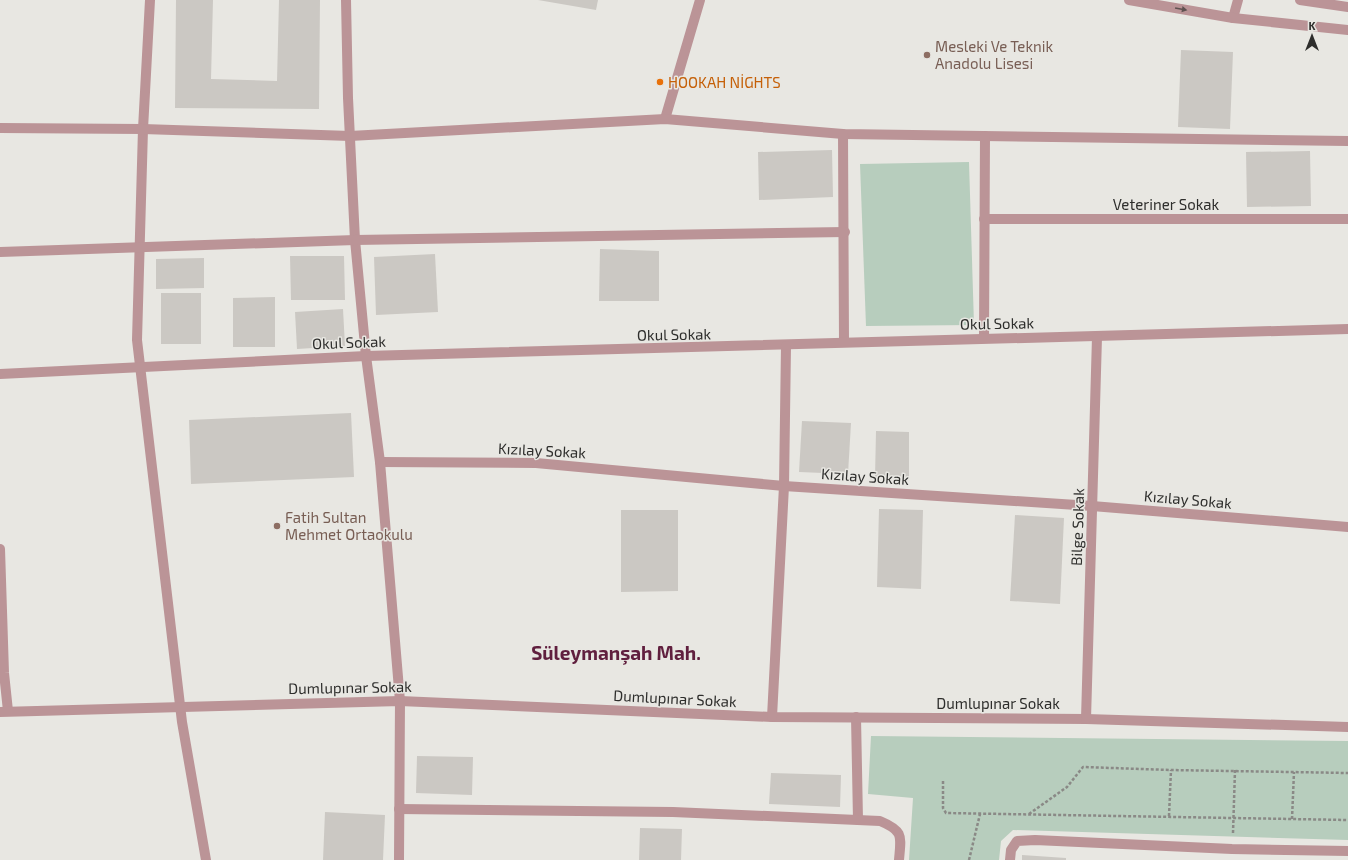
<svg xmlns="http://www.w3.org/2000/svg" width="1348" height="860" viewBox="0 0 1348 860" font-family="'Exo 2',sans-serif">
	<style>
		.green { fill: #b7cdbd }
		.building { fill: #cbc8c3 }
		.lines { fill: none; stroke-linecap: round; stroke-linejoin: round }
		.path { stroke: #8a8986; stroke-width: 2.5; stroke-dasharray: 3 2; stroke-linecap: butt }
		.minor { stroke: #bb9497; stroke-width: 10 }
		.tertiary { stroke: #bb9497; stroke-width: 10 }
		.oneway { fill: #5f5251 }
		.education-dot { fill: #8d6e63; stroke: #e8e7e2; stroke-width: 1.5 }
		.food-dot { fill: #e8710a; stroke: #e8e7e2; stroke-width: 1.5 }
		.labels { text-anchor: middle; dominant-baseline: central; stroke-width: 3; stroke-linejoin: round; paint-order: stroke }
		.education-label { font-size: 15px; fill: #785e54; stroke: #e8e7e2; text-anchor: start }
		.food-label { font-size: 15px; fill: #c56008; stroke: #e8e7e2; text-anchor: start }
		.street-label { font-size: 15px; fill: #2e2e2c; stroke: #e8e7e2 }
		.district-label { font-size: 19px; font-weight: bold; fill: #601f3e; stroke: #e8e7e2 }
	</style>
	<rect width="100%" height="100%" fill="#e8e7e2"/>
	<!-- green -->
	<g class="green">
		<polygon points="969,162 974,325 866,326 860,164"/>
		<polygon points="871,736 1348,741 1348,840 1013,830 1001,841 999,860 909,860 913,798 868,794"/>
	</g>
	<!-- building -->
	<g class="building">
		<polygon points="176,0 213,0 211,79 277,81 279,0 320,0 319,109 175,108"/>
		<polygon points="538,0 598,0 596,10"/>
		<polygon points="1181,50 1233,52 1230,129 1178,127"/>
		<polygon points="832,150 833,197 759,200 758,152"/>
		<polygon points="1310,151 1311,206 1247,207 1246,152"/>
		<polygon points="600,249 659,251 659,301 599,301"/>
		<polygon points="435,254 438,312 376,315 374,257"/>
		<polygon points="290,256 344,256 345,300 291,300"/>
		<polygon points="204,258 204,288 156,289 156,259"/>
		<rect x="161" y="293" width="40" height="51"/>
		<polygon points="275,297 275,347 233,347 233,298"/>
		<polygon points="343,309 345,346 297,349 295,312"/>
		<polygon points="351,413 354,477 191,484 189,420"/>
		<polygon points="802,421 851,423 848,474 799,472"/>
		<polygon points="876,431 909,432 909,478 875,478"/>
		<polygon points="879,509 923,510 921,589 877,587"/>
		<polygon points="621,510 678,510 678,591 621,592"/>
		<polygon points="1015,515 1064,518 1060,604 1010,601"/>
		<polygon points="417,756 473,757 472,795 416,793"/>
		<polygon points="771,773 841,775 840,807 769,804"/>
		<polygon points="325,812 385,815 383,860 323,860"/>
		<polygon points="640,828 682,829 681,860 639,860"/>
		<polygon points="1022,855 1066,858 1066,860 1022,860"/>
	</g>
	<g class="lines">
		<!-- path -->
		<g class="path">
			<polyline points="943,781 943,808 946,813 1348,820"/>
			<polyline points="1029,814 1067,787 1083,767 1171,770 1348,773"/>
			<polyline points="1169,816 1171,770"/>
			<polyline points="1292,819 1294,772"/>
			<polyline points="1233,833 1235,770"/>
			<polyline points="969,860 980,814"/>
		</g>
		<!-- minor -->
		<g class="minor">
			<polyline points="150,0 143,129 137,340 182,722 206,860"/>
			<polyline points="346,0 348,98 355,240 366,356 380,462 400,701 399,860"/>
			<polyline points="1233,18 1238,0"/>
			<polyline points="665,119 700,0"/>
			<polyline points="0,128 143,129 350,136 665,119 843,134 1348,141"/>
			<polyline points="843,134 844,342"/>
			<polyline points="984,219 1348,219"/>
			<polyline points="0,252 355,240 845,232"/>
			<polyline points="984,338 985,136"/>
			<polyline points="0,374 366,356 1348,329"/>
			<polyline points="380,462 536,463 784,486 1092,506 1348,527"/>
			<polyline points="0,549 4,673 8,711"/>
			<polyline points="0,712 400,701 772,717 1086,719 1348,727"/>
			<polyline points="772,717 784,486 786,346"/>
			<polyline points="856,717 858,820"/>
			<polyline points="1086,719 1097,337"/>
			<path d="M399,809L673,812L880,821C904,831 901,836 899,860"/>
			<polyline points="1010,860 1011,850 1017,841 1035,840 1232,849 1348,851"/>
		</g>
		<!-- tertiary -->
		<g class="tertiary">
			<polyline points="1129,0 1233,18 1348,30"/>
			<polyline points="1300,0 1348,7"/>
		</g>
	</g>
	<!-- one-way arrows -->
	<defs><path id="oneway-solid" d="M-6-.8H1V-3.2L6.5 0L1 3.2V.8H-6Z"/></defs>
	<use class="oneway" href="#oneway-solid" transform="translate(1181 9) rotate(10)"/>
	<!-- markers -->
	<g class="education-dot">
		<circle cx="927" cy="55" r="4"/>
		<circle cx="277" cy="526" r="4"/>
	</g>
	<circle class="food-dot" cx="660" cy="82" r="4"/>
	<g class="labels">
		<!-- education labels -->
		<g class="education-label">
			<text x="935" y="46">Mesleki Ve Teknik<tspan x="935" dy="17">Anadolu Lisesi</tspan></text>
			<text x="285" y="517">Fatih Sultan<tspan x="285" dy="17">Mehmet Ortaokulu</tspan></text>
		</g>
		<!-- food labels -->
		<g class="food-label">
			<text x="668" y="82">HOOKAH NİGHTS</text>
		</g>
		<!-- street labels -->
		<g class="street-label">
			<text x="1166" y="204">Veteriner Sokak</text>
			<text transform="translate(997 323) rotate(-1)">Okul Sokak</text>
			<text transform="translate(674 334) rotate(-1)">Okul Sokak</text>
			<text transform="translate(349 342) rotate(-2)">Okul Sokak</text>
			<text transform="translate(542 450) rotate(3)">Kızılay Sokak</text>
			<text transform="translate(865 476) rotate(4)">Kızılay Sokak</text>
			<text transform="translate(1188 499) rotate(5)">Kızılay Sokak</text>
			<text transform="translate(1077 527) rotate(-88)">Bilge Sokak</text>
			<text transform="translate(350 687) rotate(-1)">Dumlupınar Sokak</text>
			<text transform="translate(675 698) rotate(3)">Dumlupınar Sokak</text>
			<text x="998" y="703">Dumlupınar Sokak</text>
		</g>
		<!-- district labels -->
		<g class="district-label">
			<text x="616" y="652">Süleymanşah Mah.</text>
		</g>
	</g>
	<!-- north arrow -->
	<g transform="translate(1312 36)" stroke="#e8e7e2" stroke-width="3" paint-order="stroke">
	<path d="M0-3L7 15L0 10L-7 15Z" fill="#2e2e2c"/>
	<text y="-6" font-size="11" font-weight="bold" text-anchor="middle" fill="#2e2e2c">K</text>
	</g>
</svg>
